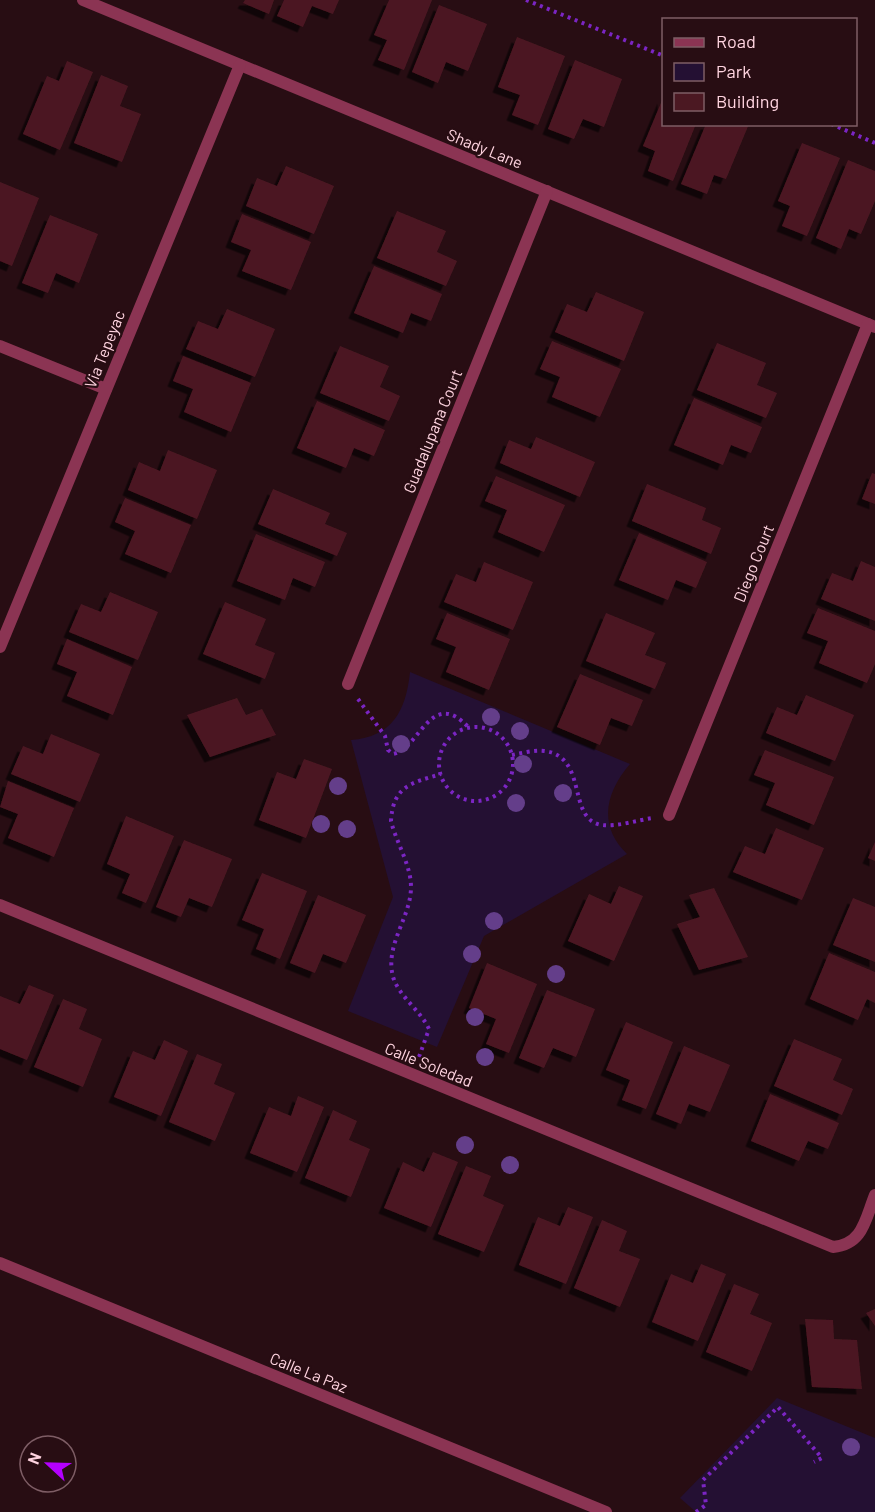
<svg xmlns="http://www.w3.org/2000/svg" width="875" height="1512" viewBox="0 0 875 1512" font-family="Barlow,sans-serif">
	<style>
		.green { fill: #241033 }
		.building { fill: #4b1822; filter: url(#shadow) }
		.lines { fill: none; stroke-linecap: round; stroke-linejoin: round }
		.path { stroke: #7b25c3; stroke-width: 4; stroke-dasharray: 3 4.5; stroke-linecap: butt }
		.street { stroke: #8b3453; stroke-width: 12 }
		.tree { fill: #643e8a }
		.labels { text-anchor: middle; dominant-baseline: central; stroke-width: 4.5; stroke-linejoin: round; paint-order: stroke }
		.street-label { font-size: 16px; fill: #ffd4e0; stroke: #280d13 }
	</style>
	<defs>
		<filter id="shadow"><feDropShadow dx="-5.5" dy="5.5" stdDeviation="0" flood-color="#0009"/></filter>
	</defs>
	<rect width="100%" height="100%" fill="#280d13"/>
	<!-- green -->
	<g class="green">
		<path d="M410,672L630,764C605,793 598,826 627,854L484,936L437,1047L348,1011L393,897L351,740C392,737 406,711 410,672Z"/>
		<polygon points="777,1398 875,1438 875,1512 696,1512 680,1498"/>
	</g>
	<!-- building -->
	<g class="building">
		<polygon points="245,0 274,0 269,14 243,3"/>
		<polygon points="284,0 339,0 333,14 312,6 303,27 277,16"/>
		<polygon points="389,0 432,0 404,70 378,60 387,40 374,35"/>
		<polygon points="439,5 487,24 468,71 446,62 438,83 412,72"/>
		<polygon points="517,37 565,56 538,125 512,115 520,95 498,87"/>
		<polygon points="575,60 622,79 604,127 583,119 574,139 548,129"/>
		<polygon points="67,61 93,72 60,150 23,134 47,76 59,81"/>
		<polygon points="101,75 128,86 120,106 141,114 122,162 74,143"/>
		<polygon points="663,98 664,124 696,124 673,181 648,171 655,151 643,146"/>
		<polygon points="706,124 749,124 726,179 714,175 707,194 681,184"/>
		<polygon points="802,143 840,158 807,236 782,226 790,206 778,201"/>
		<polygon points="848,160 875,171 875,201 861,234 849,229 841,249 816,238"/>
		<polygon points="286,166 334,186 314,234 246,206 257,178 277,186"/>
		<polygon points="0,182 39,198 12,266 0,261"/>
		<polygon points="397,211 446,231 437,252 457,261 446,286 377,258"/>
		<polygon points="242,214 311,242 291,290 242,271 251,250 231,242"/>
		<polygon points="50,215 98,234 79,283 56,273 48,293 22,283"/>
		<polygon points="374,266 442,294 431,321 411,313 403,333 354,313"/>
		<polygon points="596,292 644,312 624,361 555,332 567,304 587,312"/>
		<polygon points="227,309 275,329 255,377 186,349 198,321 218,329"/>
		<polygon points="552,341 621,369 600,417 552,397 560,377 540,369"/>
		<polygon points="717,343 766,363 757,385 777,393 766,418 697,390"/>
		<polygon points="340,346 389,366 380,387 400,396 389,421 320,393"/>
		<polygon points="183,356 251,383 231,432 184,412 193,389 173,381"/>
		<polygon points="694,398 762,427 751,453 731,445 723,465 674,445"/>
		<polygon points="317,401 385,430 374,456 354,448 346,468 297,448"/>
		<polygon points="536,437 595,462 580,497 500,463 509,440 531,449"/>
		<polygon points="168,450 217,470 197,519 128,490 139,462 160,471"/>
		<polygon points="872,473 875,474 875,504 862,499"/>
		<polygon points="496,476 565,505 544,552 498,532 507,510 485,501"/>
		<polygon points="647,484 706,508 702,520 721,528 711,554 632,521"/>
		<polygon points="273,489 330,513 325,524 347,533 337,556 258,524"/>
		<polygon points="125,498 191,525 171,573 125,554 135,531 115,522"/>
		<polygon points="639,533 707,562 696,588 676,580 668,600 619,580"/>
		<polygon points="256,534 325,562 315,587 293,578 285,600 237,581"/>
		<polygon points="861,561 875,567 875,621 821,599 832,573 853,581"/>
		<polygon points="484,562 533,582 513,630 444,602 456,574 476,582"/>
		<polygon points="110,592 158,612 138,660 69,632 81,604 101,612"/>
		<polygon points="225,602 266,619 255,645 275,653 265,679 203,654"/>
		<polygon points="818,608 875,631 875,664 867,683 819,663 828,641 807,633"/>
		<polygon points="447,613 510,639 489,690 446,672 456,647 436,639"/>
		<polygon points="606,613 655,633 645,655 666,663 655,689 586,661"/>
		<polygon points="67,639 132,667 113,715 67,696 77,672 57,664"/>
		<polygon points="580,674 643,700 632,726 611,718 600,745 557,727"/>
		<polygon points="806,695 854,715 835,761 766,733 777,707 797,715"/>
		<polygon points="237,698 246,715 262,709 276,735 210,757 187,715"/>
		<polygon points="51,734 100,754 80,802 11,774 23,746 43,754"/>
		<polygon points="765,750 834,777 814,825 766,805 775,783 754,775"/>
		<polygon points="304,759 332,769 306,838 259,820 277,772 296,779"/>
		<polygon points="8,781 74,808 54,857 8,838 18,814 0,807"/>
		<polygon points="126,816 174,836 146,903 122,893 130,874 107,864"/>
		<polygon points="776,828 824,848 802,900 733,872 745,846 765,854"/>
		<polygon points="184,840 232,859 212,907 189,898 181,917 156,907"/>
		<polygon points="875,842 875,861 868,858"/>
		<polygon points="262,873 307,891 280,959 256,949 264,929 242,920"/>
		<polygon points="619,886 643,896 614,961 568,941 589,894 611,904"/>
		<polygon points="714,888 748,957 699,970 677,924 700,917 689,895"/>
		<polygon points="318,895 366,915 346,963 323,954 315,973 290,963"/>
		<polygon points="853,898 875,907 875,962 833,945"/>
		<polygon points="829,953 875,972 875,1003 867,999 858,1020 810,999"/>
		<polygon points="487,963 537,984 509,1053 486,1044 496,1019 469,1008"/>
		<polygon points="29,985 54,995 27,1060 0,1049 0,996 20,1004"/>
		<polygon points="547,990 595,1009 576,1057 553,1048 544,1068 519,1058"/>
		<polygon points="63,999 87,1009 79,1029 102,1039 83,1087 34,1067"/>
		<polygon points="626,1022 673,1042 646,1109 622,1100 630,1080 606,1070"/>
		<polygon points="794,1039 842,1059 833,1080 853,1089 842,1115 774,1086"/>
		<polygon points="164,1040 188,1051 161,1116 114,1097 133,1051 155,1060"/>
		<polygon points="684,1046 730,1065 710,1112 689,1104 681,1124 656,1114"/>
		<polygon points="197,1054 222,1064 214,1084 235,1093 215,1141 169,1122"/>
		<polygon points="770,1094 839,1123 828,1149 808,1141 799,1161 751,1141"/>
		<polygon points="298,1096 324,1107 297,1172 250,1153 269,1107 291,1116"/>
		<polygon points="333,1110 357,1121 349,1140 370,1149 351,1197 305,1178"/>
		<polygon points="433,1152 458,1162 431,1227 384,1208 403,1162 424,1172"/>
		<polygon points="466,1166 491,1176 483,1196 504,1205 484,1252 438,1234"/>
		<polygon points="568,1207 593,1217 566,1284 519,1265 538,1217 560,1226"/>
		<polygon points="602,1220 627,1231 619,1251 640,1259 620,1307 574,1288"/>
		<polygon points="701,1264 726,1274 698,1341 652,1322 671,1274 693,1283"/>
		<polygon points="734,1284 759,1294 750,1314 772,1323 752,1371 706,1352"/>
		<polygon points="875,1309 875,1326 866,1313"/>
		<polygon points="805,1319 833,1320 834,1339 857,1340 862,1389 812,1387"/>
	</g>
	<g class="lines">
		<!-- path -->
		<g class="path">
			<polyline points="526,0 664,56"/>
			<polyline points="831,124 875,143"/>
			<path d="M358,699L385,736L388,750L393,754C420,749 431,686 469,728"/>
			<circle cx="476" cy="764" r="37"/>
			<path d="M512,755C522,753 533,750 544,751C589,756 566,820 602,825C617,827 638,820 653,818"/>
			<path d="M419,1057L429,1029C420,1009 395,994 392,972C387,942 411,916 411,887C411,865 396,842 391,821C393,786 411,783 441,774"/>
			<polyline points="696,1512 706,1505 703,1480 778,1407 822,1458 814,1462"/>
		</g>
		<!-- street -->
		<g class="street">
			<polyline points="83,0 875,327"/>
			<polyline points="0,346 106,389"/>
			<polyline points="0,647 240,65"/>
			<polyline points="348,684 547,191"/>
			<polyline points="669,815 868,324"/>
			<path d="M0,905L833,1247C863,1244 865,1220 875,1195"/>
			<polyline points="0,1263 606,1512"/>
		</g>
	</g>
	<!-- trees -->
	<g class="tree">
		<circle cx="491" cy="717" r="9"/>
		<circle cx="520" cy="731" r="9"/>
		<circle cx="401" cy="744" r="9"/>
		<circle cx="523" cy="764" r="9"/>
		<circle cx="338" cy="786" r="9"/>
		<circle cx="563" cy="793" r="9"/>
		<circle cx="516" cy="803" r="9"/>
		<circle cx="321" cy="824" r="9"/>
		<circle cx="347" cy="829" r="9"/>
		<circle cx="494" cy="921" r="9"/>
		<circle cx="472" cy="954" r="9"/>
		<circle cx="556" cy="974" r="9"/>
		<circle cx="475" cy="1017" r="9"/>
		<circle cx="485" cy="1057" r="9"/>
		<circle cx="465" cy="1145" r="9"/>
		<circle cx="510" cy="1165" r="9"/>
		<circle cx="851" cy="1447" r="9"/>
	</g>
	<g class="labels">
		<!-- street labels -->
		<g class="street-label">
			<text transform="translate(485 148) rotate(22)">Shady Lane</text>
			<text transform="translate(104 349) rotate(-68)">Via Tepeyac</text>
			<text transform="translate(432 431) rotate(-68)">Guadalupana Court</text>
			<text transform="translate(753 563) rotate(-68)">Diego Court</text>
			<text transform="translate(429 1064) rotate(22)">Calle Soledad</text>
			<text transform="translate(309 1372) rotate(22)">Calle La Paz</text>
		</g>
	</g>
	<!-- legend -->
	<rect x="662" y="18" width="195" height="108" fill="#280d13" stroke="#7e5d65" stroke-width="1.5"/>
	<rect x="674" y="38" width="30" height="9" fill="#8b3453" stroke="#7e5d65" stroke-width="1.5"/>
	<text x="716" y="48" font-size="18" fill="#ffd4e0">Road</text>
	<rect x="674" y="63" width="30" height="18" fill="#241033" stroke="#7e5d65" stroke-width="1.5"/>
	<text x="716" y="78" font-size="18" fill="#ffd4e0">Park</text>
	<rect x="674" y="93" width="30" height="18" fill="#4b1822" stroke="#7e5d65" stroke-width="1.5"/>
	<text x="716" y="108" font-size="18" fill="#ffd4e0">Building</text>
	<!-- north arrow -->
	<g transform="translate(48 1464) rotate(292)"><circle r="28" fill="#280d13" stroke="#7e5d65" stroke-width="1.5"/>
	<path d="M0-4.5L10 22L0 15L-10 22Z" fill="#b400ff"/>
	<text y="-9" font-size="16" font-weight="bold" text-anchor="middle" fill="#ffd4e0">N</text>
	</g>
</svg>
